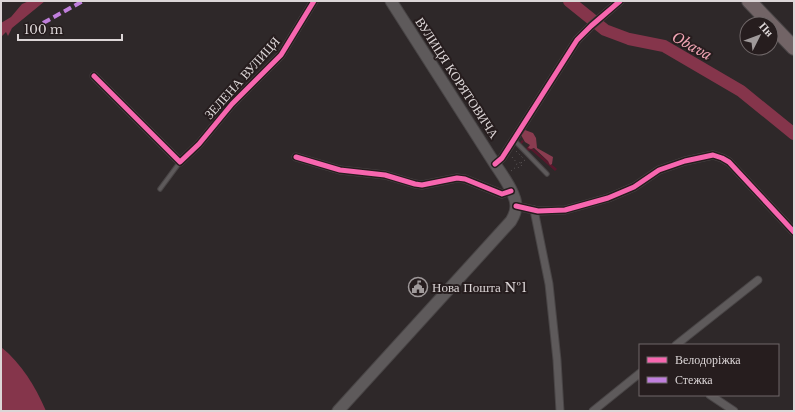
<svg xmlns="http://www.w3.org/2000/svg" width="795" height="412" viewBox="0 0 795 412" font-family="'Libre Baskerville',serif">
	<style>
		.green { fill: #57182c }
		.forest { fill: #8a3c50 }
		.water { fill: #85354b }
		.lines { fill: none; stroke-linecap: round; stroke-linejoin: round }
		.river { stroke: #85354b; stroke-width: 12 }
		.lane-casing { stroke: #494546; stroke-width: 5.5 }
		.street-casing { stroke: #494546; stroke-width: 9 }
		.secondary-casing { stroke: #494546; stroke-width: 13 }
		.highway-casing { stroke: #494546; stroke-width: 16 }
		.path { stroke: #605b5c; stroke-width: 1; stroke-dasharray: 1 3; stroke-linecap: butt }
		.lane { stroke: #5e5a5b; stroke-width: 3.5 }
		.street { stroke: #5e5a5b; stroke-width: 7 }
		.secondary { stroke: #5e5a5b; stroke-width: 11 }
		.highway { stroke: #726466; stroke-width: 14 }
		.quiet { stroke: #c07fdc; stroke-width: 4; stroke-dasharray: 8 4; stroke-linecap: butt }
		.cycleway-casing { stroke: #261d1e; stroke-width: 8 }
		.cycleway { stroke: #f766af; stroke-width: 5 }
		.labels { text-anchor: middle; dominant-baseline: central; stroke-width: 4; stroke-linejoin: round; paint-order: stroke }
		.street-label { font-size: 13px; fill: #dcd6d7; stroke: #261d1e }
		.poi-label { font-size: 13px; fill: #dcd6d7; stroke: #261d1e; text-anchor: start }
		.water-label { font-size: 14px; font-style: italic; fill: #f1a5b4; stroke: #261d1e }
	</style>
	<rect width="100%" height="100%" fill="#2e2829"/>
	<!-- green -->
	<polygon class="green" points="522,140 524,141 521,145 526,149 529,145 557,169 555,171 531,150 528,151 519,144"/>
	<!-- forest -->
	<polygon class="forest" points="525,130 533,133 536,138 537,148 553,157 552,164 550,165 548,161 534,148 531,149 528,148 530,145 525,142 521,135"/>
	<!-- water -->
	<g class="water">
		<polygon points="29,1 45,1 12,28 8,36 6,32 1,37 1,23 11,17 22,4"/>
		<path d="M1,347C22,364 35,386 46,411H1Z"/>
	</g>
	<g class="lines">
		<!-- river -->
		<polyline class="river" points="569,1 605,30 629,39 664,46 741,91 794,134"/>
		<!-- lane casing -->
		<g class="lane-casing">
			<g id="lane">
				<polyline points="514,140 547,174"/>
				<polyline points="160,189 180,162"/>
			</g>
		</g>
		<!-- street casing -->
		<g class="street-casing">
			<g id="street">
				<polyline points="94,76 180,162 199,144 232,104 281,55 314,1"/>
				<polyline points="296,157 340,170 385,175 415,184 422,185 457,178 465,179 502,194 511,191"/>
				<polyline points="495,164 502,158 577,40 591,26 620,1"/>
				<polyline points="516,206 538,211 565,210 608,198 634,187 659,170 685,161 713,155 722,158 729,162 794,232"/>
				<polyline points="534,210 549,284 557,360 560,411"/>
				<polyline points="676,345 758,280"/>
				<polyline points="710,395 734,411"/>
				<polyline points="593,411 640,373"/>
			</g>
		</g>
		<!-- secondary casing -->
		<g class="secondary-casing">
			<path id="secondary" d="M338,411L511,221C514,216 516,211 516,206C516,193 502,175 495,164L391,1"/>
		</g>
		<!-- highway casing -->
		<g class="highway-casing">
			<polyline id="highway" points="749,1 794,48"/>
		</g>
		<!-- path -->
		<g class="path">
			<polyline points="516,151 524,159"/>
			<polyline points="512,157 517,163"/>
			<circle cx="519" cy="165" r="2.5"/>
			<polyline points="521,163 525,160"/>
			<polyline points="511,171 516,167"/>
		</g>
		<!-- lane -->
		<use href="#lane" class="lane"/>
		<!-- street -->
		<use href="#street" class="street"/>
		<!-- secondary -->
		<use href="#secondary" class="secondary"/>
		<!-- highway -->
		<use href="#highway" class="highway"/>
		<!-- quiet -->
		<polyline class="quiet" points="43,23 83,1"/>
		<!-- cycleway casing -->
		<g class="cycleway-casing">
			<g id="cycleway">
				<polyline points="94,76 180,162 199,144 232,104 281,55 314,1"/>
				<polyline points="296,157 340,170 385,175 415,184 422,185 457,178 465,179 502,194 511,191"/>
				<polyline points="495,164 502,158 577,40 591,26 620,1"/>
				<polyline points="516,206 538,211 565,210 608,198 634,187 659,170 685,161 713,155 722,158 729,162 794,232"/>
			</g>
		</g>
		<!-- cycleway -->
		<use href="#cycleway" class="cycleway"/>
	</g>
	<!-- icons -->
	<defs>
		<g id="civic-ring" transform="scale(1)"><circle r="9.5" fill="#261d1e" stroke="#9f999a" stroke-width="1.5"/><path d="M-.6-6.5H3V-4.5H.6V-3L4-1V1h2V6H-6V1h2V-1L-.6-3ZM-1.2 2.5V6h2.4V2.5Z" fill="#9f999a"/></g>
	</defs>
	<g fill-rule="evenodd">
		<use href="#civic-ring" x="418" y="287"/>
	</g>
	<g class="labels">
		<!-- street labels -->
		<g class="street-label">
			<text transform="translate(242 78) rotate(-48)">ЗЕЛЕНА ВУЛИЦЯ</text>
			<text transform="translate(457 78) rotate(57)">ВУЛИЦЯ КОРЯТОВИЧА</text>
		</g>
		<!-- poi labels -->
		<g class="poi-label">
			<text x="432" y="287">Нова Пошта №1</text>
		</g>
		<!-- water labels -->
		<g class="water-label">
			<text transform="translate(692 46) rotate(29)">Obava</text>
		</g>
	</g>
	<!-- border -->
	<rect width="795" height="412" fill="none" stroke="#dcd6d7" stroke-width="4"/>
	<!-- legend -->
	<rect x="639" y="344" width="140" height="52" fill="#261d1e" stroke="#6f6768"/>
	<rect x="647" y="357" width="20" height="6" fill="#f766af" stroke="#6f6768"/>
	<text x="675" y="364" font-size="12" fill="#dcd6d7">Велодоріжка</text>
	<rect x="647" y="377" width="20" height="6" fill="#c07fdc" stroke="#6f6768"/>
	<text x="675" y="384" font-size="12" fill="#dcd6d7">Стежка</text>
	<!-- north arrow -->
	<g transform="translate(759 36) rotate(48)"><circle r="19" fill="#261d1e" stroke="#6f6768"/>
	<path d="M0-3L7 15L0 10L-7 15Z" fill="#9f999a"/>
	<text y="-6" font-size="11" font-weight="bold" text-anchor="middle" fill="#dcd6d7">Пн</text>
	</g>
	<!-- scale -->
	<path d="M18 34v6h104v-6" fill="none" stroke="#dcd6d7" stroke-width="2"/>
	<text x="24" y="34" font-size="12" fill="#dcd6d7" stroke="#261d1e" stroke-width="3" paint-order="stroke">100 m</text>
</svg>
